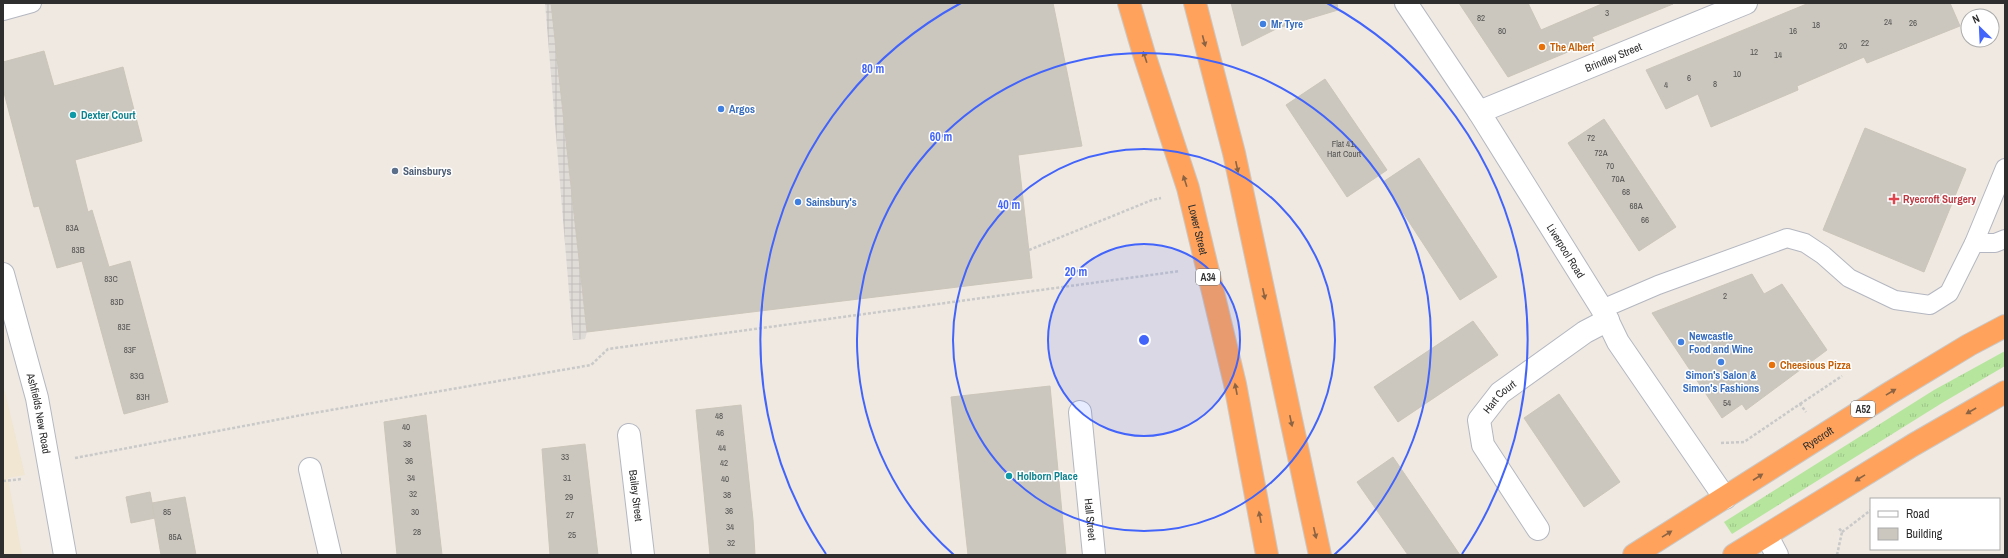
<svg xmlns="http://www.w3.org/2000/svg" width="2008" height="558" viewBox="0 0 2008 558" font-family="'Archivo Narrow',sans-serif">
	<style>
		.education { fill: #f0e6d1 }
		.grass { fill: url(#grass-tufts) }
		.plaza { fill: url(#plaza-grid) }
		.building { fill: #cbc7bf; stroke: #cbc5ba }
		.lines { fill: none; stroke-linecap: round; stroke-linejoin: round }
		.lane-casing { stroke: #b4b7c1; stroke-width: 20 }
		.street-casing { stroke: #b4b7c1; stroke-width: 24 }
		.highway-casing { stroke: #c9c9c9; stroke-width: 24 }
		.path { stroke: #c9c9c9; stroke-width: 2.5; stroke-dasharray: 3 2; stroke-linecap: butt }
		.lane { stroke: #fff; stroke-width: 18 }
		.street { stroke: #fff; stroke-width: 22 }
		.highway { stroke: #ffa35c; stroke-width: 22 }
		.oneway { fill: #8c6343 }
		.ring { fill: none; stroke: #4264fb; stroke-width: 2 }
		.shop-dot { fill: #3f7fe0; stroke: #fff; stroke-width: 1.5 }
		.food-dot { fill: #e8710a; stroke: #fff; stroke-width: 1.5 }
		.culture-dot { fill: #0f9aa8; stroke: #fff; stroke-width: 1.5 }
		.service-dot { fill: #5c6f8a; stroke: #fff; stroke-width: 1.5 }
		.health-dot { fill: #e0444e; stroke: #fff; stroke-width: 1.5 }
		.labels { text-anchor: middle; dominant-baseline: central; stroke-width: 3; stroke-linejoin: round; paint-order: stroke }
		.number-label { font-size: 9px; fill: #555452 }
		.shield { fill: #fff; stroke: #6d6d6d; stroke-width: 1 }
		.shield-label { font-size: 10px; font-weight: bold; fill: #2e2e2e }
		.shop-label { font-size: 11px; font-weight: bold; fill: #366cbe; stroke: #fff; text-anchor: start }
		.food-label { font-size: 11px; font-weight: bold; fill: #c56008; stroke: #fff; text-anchor: start }
		.street-label { font-size: 11px; fill: #2e2e2e; stroke: #fff }
		.culture-label { font-size: 11px; font-weight: bold; fill: #0d838f; stroke: #fff; text-anchor: start }
		.service-label { font-size: 11px; font-weight: bold; fill: #4e5e75; stroke: #fff; text-anchor: start }
		.health-label { font-size: 11px; font-weight: bold; fill: #be3a42; stroke: #fff; text-anchor: start }
		.centre { fill: #4264fb; stroke: #fff; stroke-width: 2 }
		.ring-label { font-size: 12px; text-anchor: middle; font-weight: bold; fill: #4264fb; stroke: #fff; stroke-width: 3; stroke-linejoin: round; paint-order: stroke }
	</style>
	<defs>
		<pattern id="grass-tufts" width="24" height="20" patternUnits="userSpaceOnUse"><rect width="24" height="20" fill="#b6e59e"/><path d="M3 7l-1-3M5 7V3M7 7l1-3M15 17l-1-3M17 17v-4M19 17l1-3" fill="none" stroke="#9dc588"/></pattern>
		<pattern id="plaza-grid" width="8" height="8" patternUnits="userSpaceOnUse"><rect width="8" height="8" fill="#dfdcd8"/><path d="M0 4h8M4 0v8" fill="none" stroke="#c0bdba"/></pattern>
	</defs>
	<rect width="100%" height="100%" fill="#efe9e1"/>
	<!-- education -->
	<polygon class="education" points="3,384 25,475 8,478 22,555 3,555"/>
	<!-- grass -->
	<polygon class="grass" points="2005,351 2005,366 1942,403 1732,534 1724,522 1934,390"/>
	<!-- plaza -->
	<polygon class="plaza" points="545,3 551,3 587,332 585,339 573,340"/>
	<!-- building -->
	<g class="building">
		<polygon points="551,3 1053,3 1082,146 1018,155 1032,278 587,332"/>
		<polygon points="1231,3 1337,3 1338,10 1278,28 1242,46"/>
		<polygon points="1459,3 1528,3 1541,30 1604,3 1673,4 1592,37 1594,41 1508,77"/>
		<polygon points="1809,3 1950,3 1960,26 1867,63 1864,57 1797,86 1798,90 1711,127 1698,94 1666,109 1646,70"/>
		<polygon points="44,51 54,86 123,67 142,141 75,160 88,212 92,210 109,267 130,261 168,402 124,414 82,261 57,268 39,206 34,207 3,89 3,62"/>
		<polygon points="1325,79 1387,170 1347,197 1286,105"/>
		<polygon points="1604,119 1676,227 1639,251 1568,143"/>
		<polygon points="1865,128 1966,169 1924,272 1823,230"/>
		<polygon points="1419,158 1497,277 1460,300 1383,182"/>
		<polygon points="1752,274 1764,294 1782,284 1827,350 1746,410 1742,404 1722,418 1652,313"/>
		<polygon points="1473,321 1498,355 1398,422 1374,387"/>
		<polygon points="1050,386 1066,555 968,555 951,397"/>
		<polygon points="1559,394 1620,482 1584,507 1524,418"/>
		<polygon points="741,405 753,520 755,555 710,555 696,410"/>
		<polygon points="426,415 442,555 397,555 384,422"/>
		<polygon points="585,444 598,555 550,555 542,449"/>
		<polygon points="1393,457 1460,555 1408,555 1357,482"/>
		<polygon points="150,492 155,518 131,523 126,497"/>
		<polygon points="185,497 196,555 161,555 152,503"/>
	</g>
	<g class="lines">
		<!-- lane casing -->
		<g class="lane-casing">
			<g id="lane">
				<polyline points="3,11 32,3"/>
				<polyline points="1974,243 1995,243 2005,239"/>
				<polyline points="1602,309 1658,285 1787,238 1805,243 1823,255 1849,278 1895,300 1930,305 1949,293 1974,243 2005,168"/>
			</g>
		</g>
		<!-- street casing -->
		<g class="street-casing">
			<g id="street">
				<path id="s1" d="M1406,3L1479,112L1602,309L1618,342L1725,498"/>
				<path id="s2" d="M1479,112L1746,3"/>
				<path id="s3" d="M3,274L37,398L65,555"/>
				<path id="s4" d="M1080,412L1094,555"/>
				<path id="s5" d="M629,435L643,555"/>
				<polyline points="310,469 330,555"/>
				<path id="s6" d="M1538,529L1483,445L1479,420L1500,393L1585,332L1608,320"/>
				<polyline points="1767,536 1777,555"/>
			</g>
		</g>
		<!-- highway casing -->
		<g class="highway-casing">
			<g id="highway">
				<path id="s7" d="M1129,3L1144,54L1188,188L1235,384L1267,555"/>
				<polyline points="1195,3 1234,153 1320,555"/>
				<path id="s8" d="M1634,555L1888,394L1969,345L2005,326"/>
				<polyline points="1734,555 1913,445 2005,392"/>
			</g>
		</g>
		<!-- path -->
		<g class="path">
			<polyline points="1029,250 1152,200 1161,198"/>
			<polyline points="1800,404 1842,376"/>
			<polyline points="1721,443 1744,442 1800,404 1806,412"/>
			<polyline points="75,458 302,415 591,365 608,349 1180,271"/>
			<polyline points="3,481 22,479"/>
			<polyline points="1842,532 1871,510"/>
			<polyline points="1837,555 1842,532 1838,527"/>
		</g>
		<!-- lane -->
		<use href="#lane" class="lane"/>
		<!-- street -->
		<use href="#street" class="street"/>
		<!-- highway -->
		<use href="#highway" class="highway"/>
	</g>
	<!-- one-way arrows -->
	<defs><path id="oneway-solid" d="M-6-.8H1V-3.2L6.5 0L1 3.2V.8H-6Z"/></defs>
	<g class="oneway">
		<use href="#oneway-solid" transform="translate(1204 41) rotate(75)"/>
		<use href="#oneway-solid" transform="translate(1145 57) rotate(-108)"/>
		<use href="#oneway-solid" transform="translate(1237 167) rotate(78)"/>
		<use href="#oneway-solid" transform="translate(1185 181) rotate(-108)"/>
		<use href="#oneway-solid" transform="translate(1264 294) rotate(78)"/>
		<use href="#oneway-solid" transform="translate(1236 389) rotate(-101)"/>
		<use href="#oneway-solid" transform="translate(1891 392) rotate(-31)"/>
		<use href="#oneway-solid" transform="translate(1971 411) rotate(150)"/>
		<use href="#oneway-solid" transform="translate(1291 421) rotate(78)"/>
		<use href="#oneway-solid" transform="translate(1758 477) rotate(-33)"/>
		<use href="#oneway-solid" transform="translate(1860 478) rotate(148)"/>
		<use href="#oneway-solid" transform="translate(1260 517) rotate(-101)"/>
		<use href="#oneway-solid" transform="translate(1315 533) rotate(77)"/>
		<use href="#oneway-solid" transform="translate(1667 534) rotate(-32)"/>
	</g>
	<!-- distance rings -->
	<circle cx="1144" cy="340" r="96" fill="#4264fb" fill-opacity=".12"/>
	<g class="ring">
		<circle cx="1144" cy="340" r="96"/>
		<circle cx="1144" cy="340" r="191"/>
		<path d="M954 555A287 287 0 1 1 1334 555"/>
		<path d="M826 554A383 383 0 0 1 961 3M1327 3A383 383 0 0 1 1462 554"/>
	</g>
	<!-- markers -->
	<g class="shop-dot">
		<circle cx="1263" cy="24" r="4"/>
		<circle cx="721" cy="109" r="4"/>
		<circle cx="798" cy="202" r="4"/>
		<circle cx="1681" cy="342" r="4"/>
		<circle cx="1721" cy="362" r="4"/>
	</g>
	<g class="food-dot">
		<circle cx="1542" cy="47" r="4"/>
		<circle cx="1772" cy="365" r="4"/>
	</g>
	<g class="culture-dot">
		<circle cx="73" cy="115" r="4"/>
		<circle cx="1009" cy="476" r="4"/>
	</g>
	<circle class="service-dot" cx="395" cy="171" r="4"/>
	<path class="health-dot" d="M1892 193h4v4h4v4h-4v4h-4v-4h-4v-4h4z"/>
	<g class="labels">
		<!-- number labels -->
		<g class="number-label">
			<text x="1607" y="13">3</text>
			<text x="1481" y="18">82</text>
			<text x="1888" y="22">24</text>
			<text x="1913" y="23">26</text>
			<text x="1816" y="25">18</text>
			<text x="1502" y="31">80</text>
			<text x="1793" y="31">16</text>
			<text x="1865" y="43">22</text>
			<text x="1843" y="46">20</text>
			<text x="1754" y="52">12</text>
			<text x="1778" y="55">14</text>
			<text x="1737" y="74">10</text>
			<text x="1689" y="78">6</text>
			<text x="1715" y="84">8</text>
			<text x="1666" y="85">4</text>
			<text x="1591" y="138">72</text>
			<text x="1344" y="144">Flat 41,<tspan x="1344" dy="10">Hart Court</tspan></text>
			<text x="1601" y="153">72A</text>
			<text x="1610" y="166">70</text>
			<text x="1618" y="179">70A</text>
			<text x="1626" y="192">68</text>
			<text x="1636" y="206">68A</text>
			<text x="1645" y="220">66</text>
			<text x="72" y="228">83A</text>
			<text x="78" y="250">83B</text>
			<text x="111" y="279">83C</text>
			<text x="1725" y="296">2</text>
			<text x="117" y="302">83D</text>
			<text x="124" y="327">83E</text>
			<text x="130" y="350">83F</text>
			<text x="137" y="376">83G</text>
			<text x="143" y="397">83H</text>
			<text x="1727" y="403">54</text>
			<text x="719" y="416">48</text>
			<text x="406" y="427">40</text>
			<text x="720" y="433">46</text>
			<text x="407" y="444">38</text>
			<text x="722" y="448">44</text>
			<text x="565" y="457">33</text>
			<text x="409" y="461">36</text>
			<text x="724" y="463">42</text>
			<text x="411" y="478">34</text>
			<text x="567" y="478">31</text>
			<text x="725" y="479">40</text>
			<text x="413" y="494">32</text>
			<text x="727" y="495">38</text>
			<text x="569" y="497">29</text>
			<text x="729" y="511">36</text>
			<text x="167" y="512">85</text>
			<text x="415" y="512">30</text>
			<text x="570" y="515">27</text>
			<text x="730" y="527">34</text>
			<text x="417" y="532">28</text>
			<text x="572" y="535">25</text>
			<text x="175" y="537">85A</text>
			<text x="731" y="543">32</text>
		</g>
		<!-- shield labels -->
		<g class="shield">
			<rect x="1196" y="269" width="24" height="16" rx="3"/>
			<rect x="1851" y="401" width="24" height="16" rx="3"/>
		</g>
		<g class="shield-label">
			<text x="1208" y="277">A34</text>
			<text x="1863" y="409">A52</text>
		</g>
		<!-- shop labels -->
		<g class="shop-label">
			<text x="1271" y="24">Mr Tyre</text>
			<text x="729" y="109">Argos</text>
			<text x="806" y="202">Sainsbury's</text>
			<text x="1689" y="336">Newcastle<tspan x="1689" dy="13">Food and Wine</tspan></text>
			<text x="1721" y="375" text-anchor="middle">Simon's Salon &amp;<tspan x="1721" dy="13">Simon's Fashions</tspan></text>
		</g>
		<!-- food labels -->
		<g class="food-label">
			<text x="1550" y="47">The Albert</text>
			<text x="1780" y="365">Cheesious Pizza</text>
		</g>
		<!-- street labels -->
		<g class="street-label">
			<text stroke="none"><textPath href="#s2" startOffset="145">Brindley Street</textPath></text>
			<text stroke="none"><textPath href="#s7" startOffset="237">Lower Street</textPath></text>
			<text stroke="none"><textPath href="#s1" startOffset="295">Liverpool Road</textPath></text>
			<text stroke="none"><textPath href="#s6" startOffset="157">Hart Court</textPath></text>
			<text stroke="none"><textPath href="#s3" startOffset="144">Ashfields New Road</textPath></text>
			<text stroke="none"><textPath href="#s8" startOffset="218">Ryecroft</textPath></text>
			<text stroke="none"><textPath href="#s5" startOffset="61">Bailey Street</textPath></text>
			<text stroke="none"><textPath href="#s4" startOffset="108">Hall Street</textPath></text>
		</g>
		<!-- culture labels -->
		<g class="culture-label">
			<text x="81" y="115">Dexter Court</text>
			<text x="1017" y="476">Holborn Place</text>
		</g>
		<!-- service labels -->
		<g class="service-label">
			<text x="403" y="171">Sainsburys</text>
		</g>
		<!-- health labels -->
		<g class="health-label">
			<text x="1903" y="199">Ryecroft Surgery</text>
		</g>
	</g>
	<circle cx="1144" cy="340" r="6" class="centre"/>
	<g class="ring-label">
		<text x="873" y="73">80 m</text>
		<text x="941" y="141">60 m</text>
		<text x="1009" y="209">40 m</text>
		<text x="1076" y="276">20 m</text>
	</g>
	<!-- border -->
	<rect width="2008" height="558" fill="none" stroke="#2e2e2e" stroke-width="8"/>
	<!-- legend -->
	<rect x="1870" y="498" width="130" height="52" fill="#ffffff" stroke="#ababab"/>
	<rect x="1878" y="511" width="20" height="6" fill="#ffffff" stroke="#ababab"/>
	<text x="1906" y="518" font-size="12" fill="#2e2e2e">Road</text>
	<rect x="1878" y="528" width="20" height="12" fill="#cbc7bf" stroke="#ababab"/>
	<text x="1906" y="538" font-size="12" fill="#2e2e2e">Building</text>
	<!-- north arrow -->
	<g transform="translate(1980 28) rotate(336)"><circle r="19" fill="#ffffff" stroke="#ababab"/>
	<path d="M0-3L7 15L0 10L-7 15Z" fill="#4264fb"/>
	<text y="-6" font-size="11" font-weight="bold" text-anchor="middle" fill="#2e2e2e">N</text>
	</g>
</svg>
